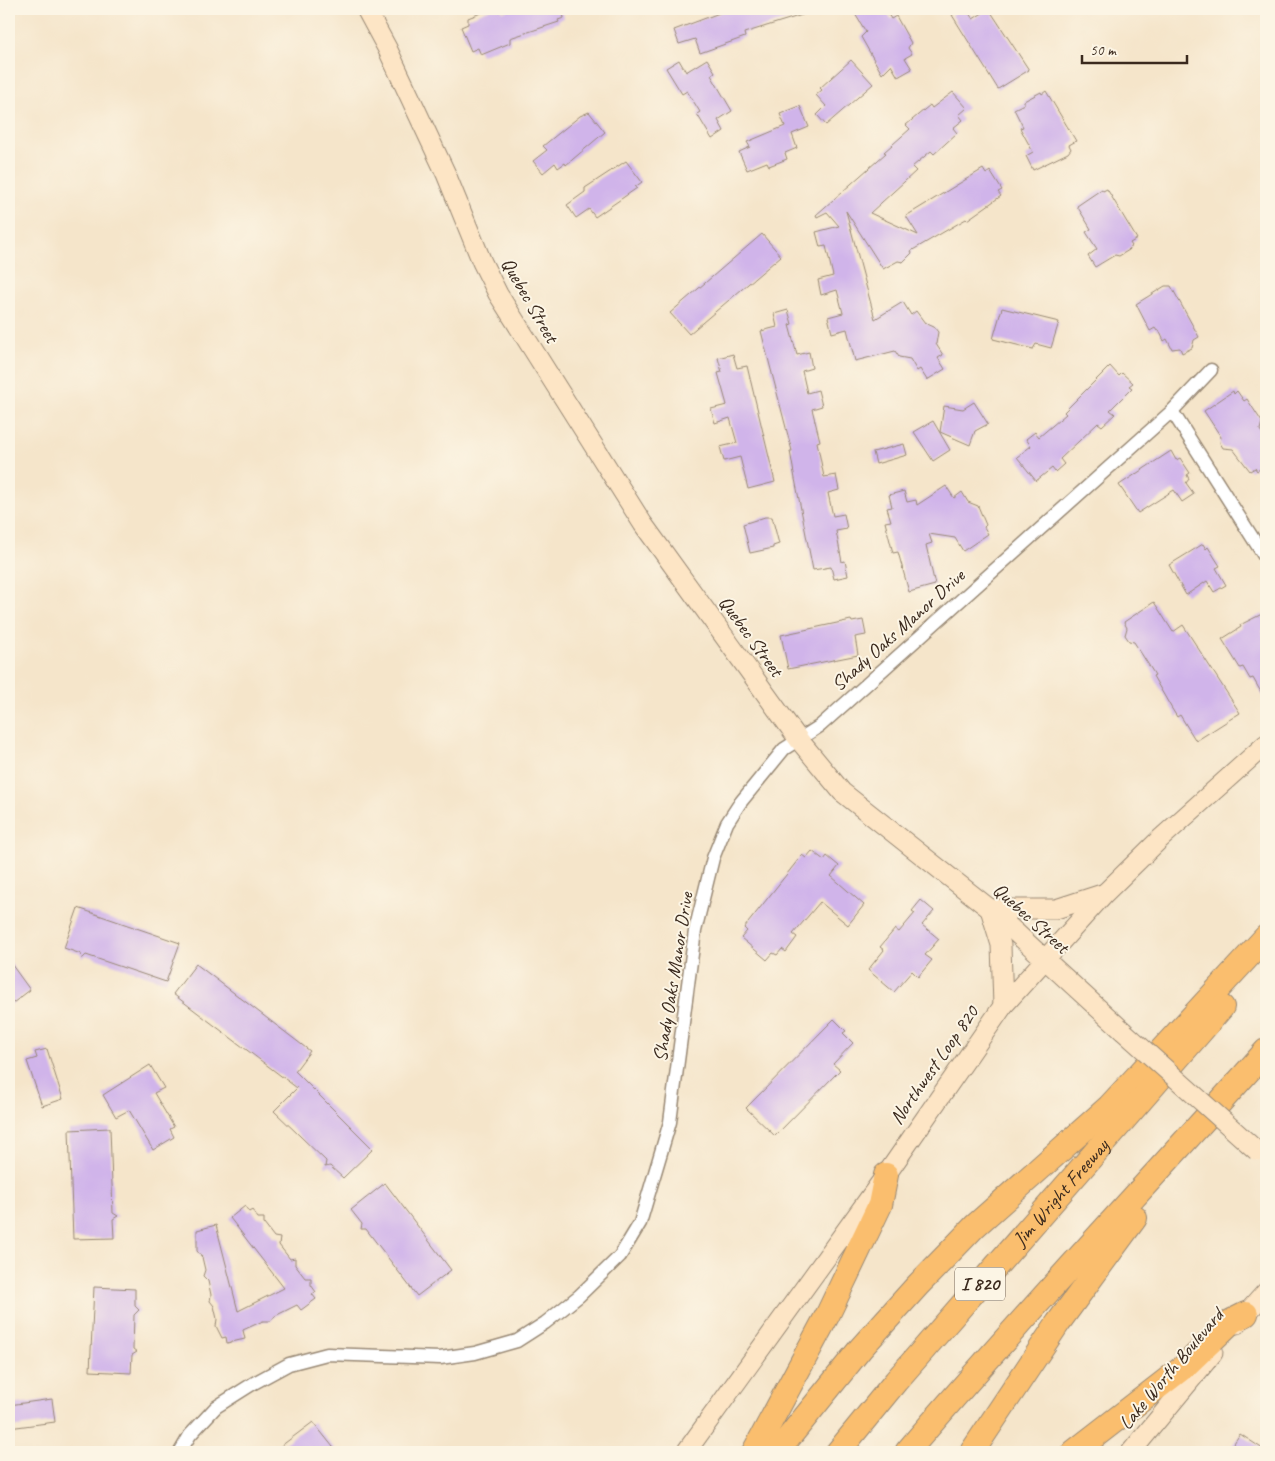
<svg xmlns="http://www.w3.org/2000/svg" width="1275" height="1461" viewBox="0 0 1275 1461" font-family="Caveat,sans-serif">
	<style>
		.building { fill: #d0b4ea }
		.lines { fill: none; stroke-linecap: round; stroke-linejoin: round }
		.street-casing { stroke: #988874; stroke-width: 15 }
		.secondary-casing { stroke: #988874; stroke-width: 21 }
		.highway-casing { stroke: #988874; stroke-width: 26 }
		.street { stroke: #fff; stroke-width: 12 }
		.secondary { stroke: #fde5c5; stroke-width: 19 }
		.highway { stroke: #fabe6e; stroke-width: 24 }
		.secondary-bridge-casing { stroke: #988874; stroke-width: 21; stroke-linecap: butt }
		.secondary-bridge { stroke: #fde5c5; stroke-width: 19 }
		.labels { text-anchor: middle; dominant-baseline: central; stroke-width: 4; stroke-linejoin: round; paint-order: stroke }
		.shield { fill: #fcf5e5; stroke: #75675a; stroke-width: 1 }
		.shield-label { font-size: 19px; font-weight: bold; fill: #3b2a1e }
		.street-label { font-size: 20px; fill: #3b2a1e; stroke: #fcf5e5 }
	</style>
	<rect width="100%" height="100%" fill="#fcf5e5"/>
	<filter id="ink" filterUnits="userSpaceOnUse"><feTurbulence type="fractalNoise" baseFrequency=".02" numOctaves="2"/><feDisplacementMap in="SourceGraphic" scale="10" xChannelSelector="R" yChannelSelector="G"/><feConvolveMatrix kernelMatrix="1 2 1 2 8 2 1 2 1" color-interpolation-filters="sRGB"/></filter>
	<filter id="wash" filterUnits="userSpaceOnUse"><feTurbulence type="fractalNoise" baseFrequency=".0096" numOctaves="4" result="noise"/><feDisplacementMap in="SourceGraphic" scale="20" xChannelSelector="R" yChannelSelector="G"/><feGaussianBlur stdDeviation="1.12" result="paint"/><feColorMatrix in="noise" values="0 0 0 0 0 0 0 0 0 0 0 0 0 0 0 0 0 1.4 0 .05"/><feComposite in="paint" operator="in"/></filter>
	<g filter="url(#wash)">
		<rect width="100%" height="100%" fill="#f5e5ca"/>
		<g id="blocks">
			<!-- building -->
			<g class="building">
				<polygon points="491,9 501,9 503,12 511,9 562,9 564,18 558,20 559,22 510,38 510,43 481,55 478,48 471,51 461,27 468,24 468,18"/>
				<polygon points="730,9 815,9 815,11 744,33 745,37 700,53 695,39 679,44 674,30"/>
				<polygon points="852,9 885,9 891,19 896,16 911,43 908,48 912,54 905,58 912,69 898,77 891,65 882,74 861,37 866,32"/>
				<polygon points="962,9 966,9 973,19 989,9 1029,70 998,89 952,15"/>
				<polygon points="707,59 715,72 711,75 732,111 718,120 724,131 712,139 697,114 700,112 687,91 682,94 666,68 679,60 686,72"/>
				<polygon points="851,60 873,84 826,125 817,115 826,106 816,95 822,90 820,88"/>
				<polygon points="1046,91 1076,141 1069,145 1071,149 1068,153 1033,170 1026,156 1033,152 1020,128 1023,127 1014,109 1024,104 1024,101 1041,92 1042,94"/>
				<polygon points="953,92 967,108 959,115 963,120 953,128 957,133 934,154 931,151 912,167 916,171 870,213 918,235 906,216 983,169 986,174 990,171 1002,190 998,192 1001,196 967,220 966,219 911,251 912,253 903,262 898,261 883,269 846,211 875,319 903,302 911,315 916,311 925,323 934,327 938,332 936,344 943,355 938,358 945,369 927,380 920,369 917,371 910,359 899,357 895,351 855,361 847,329 832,333 828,317 843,313 837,290 821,295 818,280 833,276 826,246 820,247 816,232 839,226 827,212 817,217 816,215 886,153 884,152 910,129 906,125 930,105 932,108"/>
				<polygon points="800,106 809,127 792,134 797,148 785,153 787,159 769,166 767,162 747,170 739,152 750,147 747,142 785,126 780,114"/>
				<polygon points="589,112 605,132 566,165 565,163 558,168 555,163 543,173 533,161 547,150 543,146 580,116"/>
				<polygon points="626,161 642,182 635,187 637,188 595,217 589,209 576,218 567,205 585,192 585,188"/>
				<polygon points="1102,189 1103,191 1107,189 1137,239 1130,243 1132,246 1128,249 1129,250 1119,256 1115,255 1095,267 1088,256 1097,249 1086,232 1091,229 1077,206"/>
				<polygon points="762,234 781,256 689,334 670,313"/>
				<polygon points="1165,286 1171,286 1199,337 1194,340 1192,348 1182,353 1180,348 1172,349 1167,339 1164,341 1159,330 1157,331 1155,328 1150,331 1136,304"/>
				<polygon points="1002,308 1059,322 1051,348 1036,344 1033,349 993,339"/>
				<polygon points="788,310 792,324 789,325 797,355 809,352 812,368 802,371 807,393 818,390 822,406 812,409 820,441 817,442 824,477 836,475 839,490 828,493 833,516 844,514 847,529 836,531 842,562 845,561 848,576 834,579 831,567 813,570 795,479 790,451 792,451 761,331 777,327 774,314"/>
				<polygon points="733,354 737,368 747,366 775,482 748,489 740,457 724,461 720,447 737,443 730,418 715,423 711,409 727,405 718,373 722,372 718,358"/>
				<polygon points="1110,366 1119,376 1122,373 1133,383 1129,386 1132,388 1110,410 1115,414 1102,426 1098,423 1060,459 1064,464 1055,472 1052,468 1036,481 1017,457 1031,446 1026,439 1035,432 1039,437 1066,414 1064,412"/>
				<polygon points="1233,391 1234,394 1237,391 1244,401 1247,399 1262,422 1260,430 1266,439 1266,465 1257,471 1255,468 1250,471 1233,449 1223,448 1220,443 1221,437 1204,411"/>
				<polygon points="974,402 988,424 975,431 970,445 940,432 944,406 963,409"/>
				<polygon points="933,421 950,450 933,461 914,432"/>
				<polygon points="904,444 907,455 876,464 873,452"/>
				<polygon points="1171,451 1176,460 1180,458 1190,473 1187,475 1189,479 1186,483 1194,494 1182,502 1174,490 1138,513 1119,485"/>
				<polygon points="946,486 954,498 962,492 968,502 978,506 986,525 984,527 988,534 963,551 955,538 929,534 932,543 926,545 935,585 909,592 898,552 893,553 885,522 891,521 887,508 892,507 889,495 904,491 907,502 916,500 917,505"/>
				<polygon points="765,517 772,517 779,544 773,546 773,548 750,553 743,524"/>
				<polygon points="1203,544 1206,549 1208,547 1220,566 1216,568 1226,585 1214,592 1207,581 1186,595 1169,565"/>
				<polygon points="1154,602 1173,632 1183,625 1240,713 1196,741 1180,715 1177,717 1172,709 1153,676 1155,675 1134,642 1129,641 1125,635 1127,628 1124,622"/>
				<polygon points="1262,614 1266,620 1266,628 1261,631 1266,639 1266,701 1253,678 1250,679 1243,667 1240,668 1222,639 1241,627 1240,625"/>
				<polygon points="851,620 852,622 863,620 866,635 855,637 858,655 788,669 781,635"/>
				<polygon points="812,851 824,860 827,856 839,866 831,876 864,905 848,925 820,902 793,934 797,937 786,952 782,949 777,955 773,953 767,960 741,938 747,931 744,928 802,855 806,858"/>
				<polygon points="921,900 934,911 922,925 939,939 925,955 932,960 918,977 912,971 894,992 868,970 884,950 880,947 895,929 899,932 915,913 912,911"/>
				<polygon points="78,908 180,943 166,982 86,955 82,959 81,954 64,948"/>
				<polygon points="9,961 30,990 9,1006"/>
				<polygon points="196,964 310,1051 295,1071 373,1149 343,1178 330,1166 325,1167 326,1161 274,1111 297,1088 173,994"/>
				<polygon points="834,1019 846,1031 843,1033 853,1043 833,1064 840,1070 775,1136 746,1108"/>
				<polygon points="47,1049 63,1099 42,1106 27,1061 37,1058 35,1052"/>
				<polygon points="150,1065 164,1088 154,1093 174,1127 170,1129 174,1137 153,1150 129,1110 116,1117 103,1095"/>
				<polygon points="110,1128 113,1213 118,1216 113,1219 114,1238 73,1239 69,1130"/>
				<polygon points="385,1183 451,1270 417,1296 366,1229 361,1229 362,1224 351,1210"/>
				<polygon points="245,1206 249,1212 252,1210 258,1218 264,1218 264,1224 274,1237 280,1238 279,1245 290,1259 295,1258 295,1265 305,1278 311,1278 311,1285 316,1292 312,1294 316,1299 301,1310 297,1305 275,1316 271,1321 263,1321 243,1330 245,1339 227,1343 226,1337 222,1338 216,1326 217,1319 214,1306 210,1301 211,1295 208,1281 203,1276 205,1270 202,1257 197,1251 197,1230 216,1225 238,1311 284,1288 230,1218"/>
				<polygon points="94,1287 135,1289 135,1306 139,1310 134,1315 133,1349 137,1352 132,1355 131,1373 90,1371"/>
				<polygon points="52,1399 55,1422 9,1428 9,1405"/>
				<polygon points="313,1422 337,1452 273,1452"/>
				<polygon points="1240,1434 1266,1451 1266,1452 1228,1452"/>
			</g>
		</g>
	</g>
	<g filter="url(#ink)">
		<use href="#blocks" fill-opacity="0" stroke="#988874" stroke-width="1"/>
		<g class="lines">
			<!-- street casing -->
			<g class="street-casing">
				<g id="street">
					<polyline points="1172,411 1266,559"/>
					<polyline points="180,1452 190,1435 216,1407 254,1383 289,1364 327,1354 440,1358 475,1353 517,1341 545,1323 579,1296 620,1256 640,1223 670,1122 695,931 713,858 727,823 740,803 784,749 820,726 1172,411 1211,370"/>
				</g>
			</g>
			<!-- secondary casing -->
			<g class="secondary-casing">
				<g id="secondary">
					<polyline points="366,9 387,48 446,174 482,262 498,294 643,524 799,740 842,792 990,909 1123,1031"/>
					<polyline points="1003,1006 1001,945 990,909 1056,909 1102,894"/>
					<polyline points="1237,1324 1266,1292"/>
					<polyline points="686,1452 886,1175 1003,1006 1104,894 1159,840 1266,744"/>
					<polyline points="1131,1452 1213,1353"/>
				</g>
			</g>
			<!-- highway casing -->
			<g class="highway-casing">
				<g id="highway">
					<polyline points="754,1452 828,1314 880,1205 886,1175"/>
					<polyline points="777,1452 861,1348 917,1286 975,1226 1109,1107 1266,937"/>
					<path id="s1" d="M838,1452L896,1381L1222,1007"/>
					<path d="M907,1452C1023,1315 1147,1185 1266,1051"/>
					<polyline points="972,1452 1058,1323 1135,1218"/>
					<polyline points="1074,1452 1185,1366 1232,1321 1246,1314"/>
				</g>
			</g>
			<!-- street -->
			<use href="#street" class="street"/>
			<!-- secondary -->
			<use href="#secondary" class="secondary"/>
			<!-- highway -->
			<use href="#highway" class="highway"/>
			<!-- secondary-bridge casing -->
			<g class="secondary-bridge-casing">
				<polyline id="secondary-bridge" points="1123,1031 1257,1151"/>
			</g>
			<!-- secondary-bridge -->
			<use href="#secondary-bridge" class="secondary-bridge"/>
		</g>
	</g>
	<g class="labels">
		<!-- shield labels -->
		<rect class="shield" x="955" y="1267.5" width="50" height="33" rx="4"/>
		<g class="shield-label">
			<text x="980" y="1284">I 820</text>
		</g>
		<!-- street labels -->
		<g class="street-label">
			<text transform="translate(530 300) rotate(60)">Quebec Street</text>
			<text transform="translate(898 630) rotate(-42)">Shady Oaks Manor Drive</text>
			<text transform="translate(751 636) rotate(54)">Quebec Street</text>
			<text transform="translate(1031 918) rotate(42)">Quebec Street</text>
			<text transform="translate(673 977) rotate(-81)">Shady Oaks Manor Drive</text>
			<text transform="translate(934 1065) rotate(-55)">Northwest Loop 820</text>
			<text stroke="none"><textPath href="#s1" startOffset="342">Jim Wright Freeway</textPath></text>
			<text transform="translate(1171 1369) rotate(-50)">Lake Worth Boulevard</text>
		</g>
	</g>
	<!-- margin -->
	<rect width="1275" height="1461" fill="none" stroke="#fcf5e5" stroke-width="30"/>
	<!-- scale -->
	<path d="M1082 55v8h105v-8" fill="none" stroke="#3b2a1e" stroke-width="2.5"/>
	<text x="1090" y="55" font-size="15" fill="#3b2a1e" stroke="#fcf5e5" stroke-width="4" paint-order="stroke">50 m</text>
</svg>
